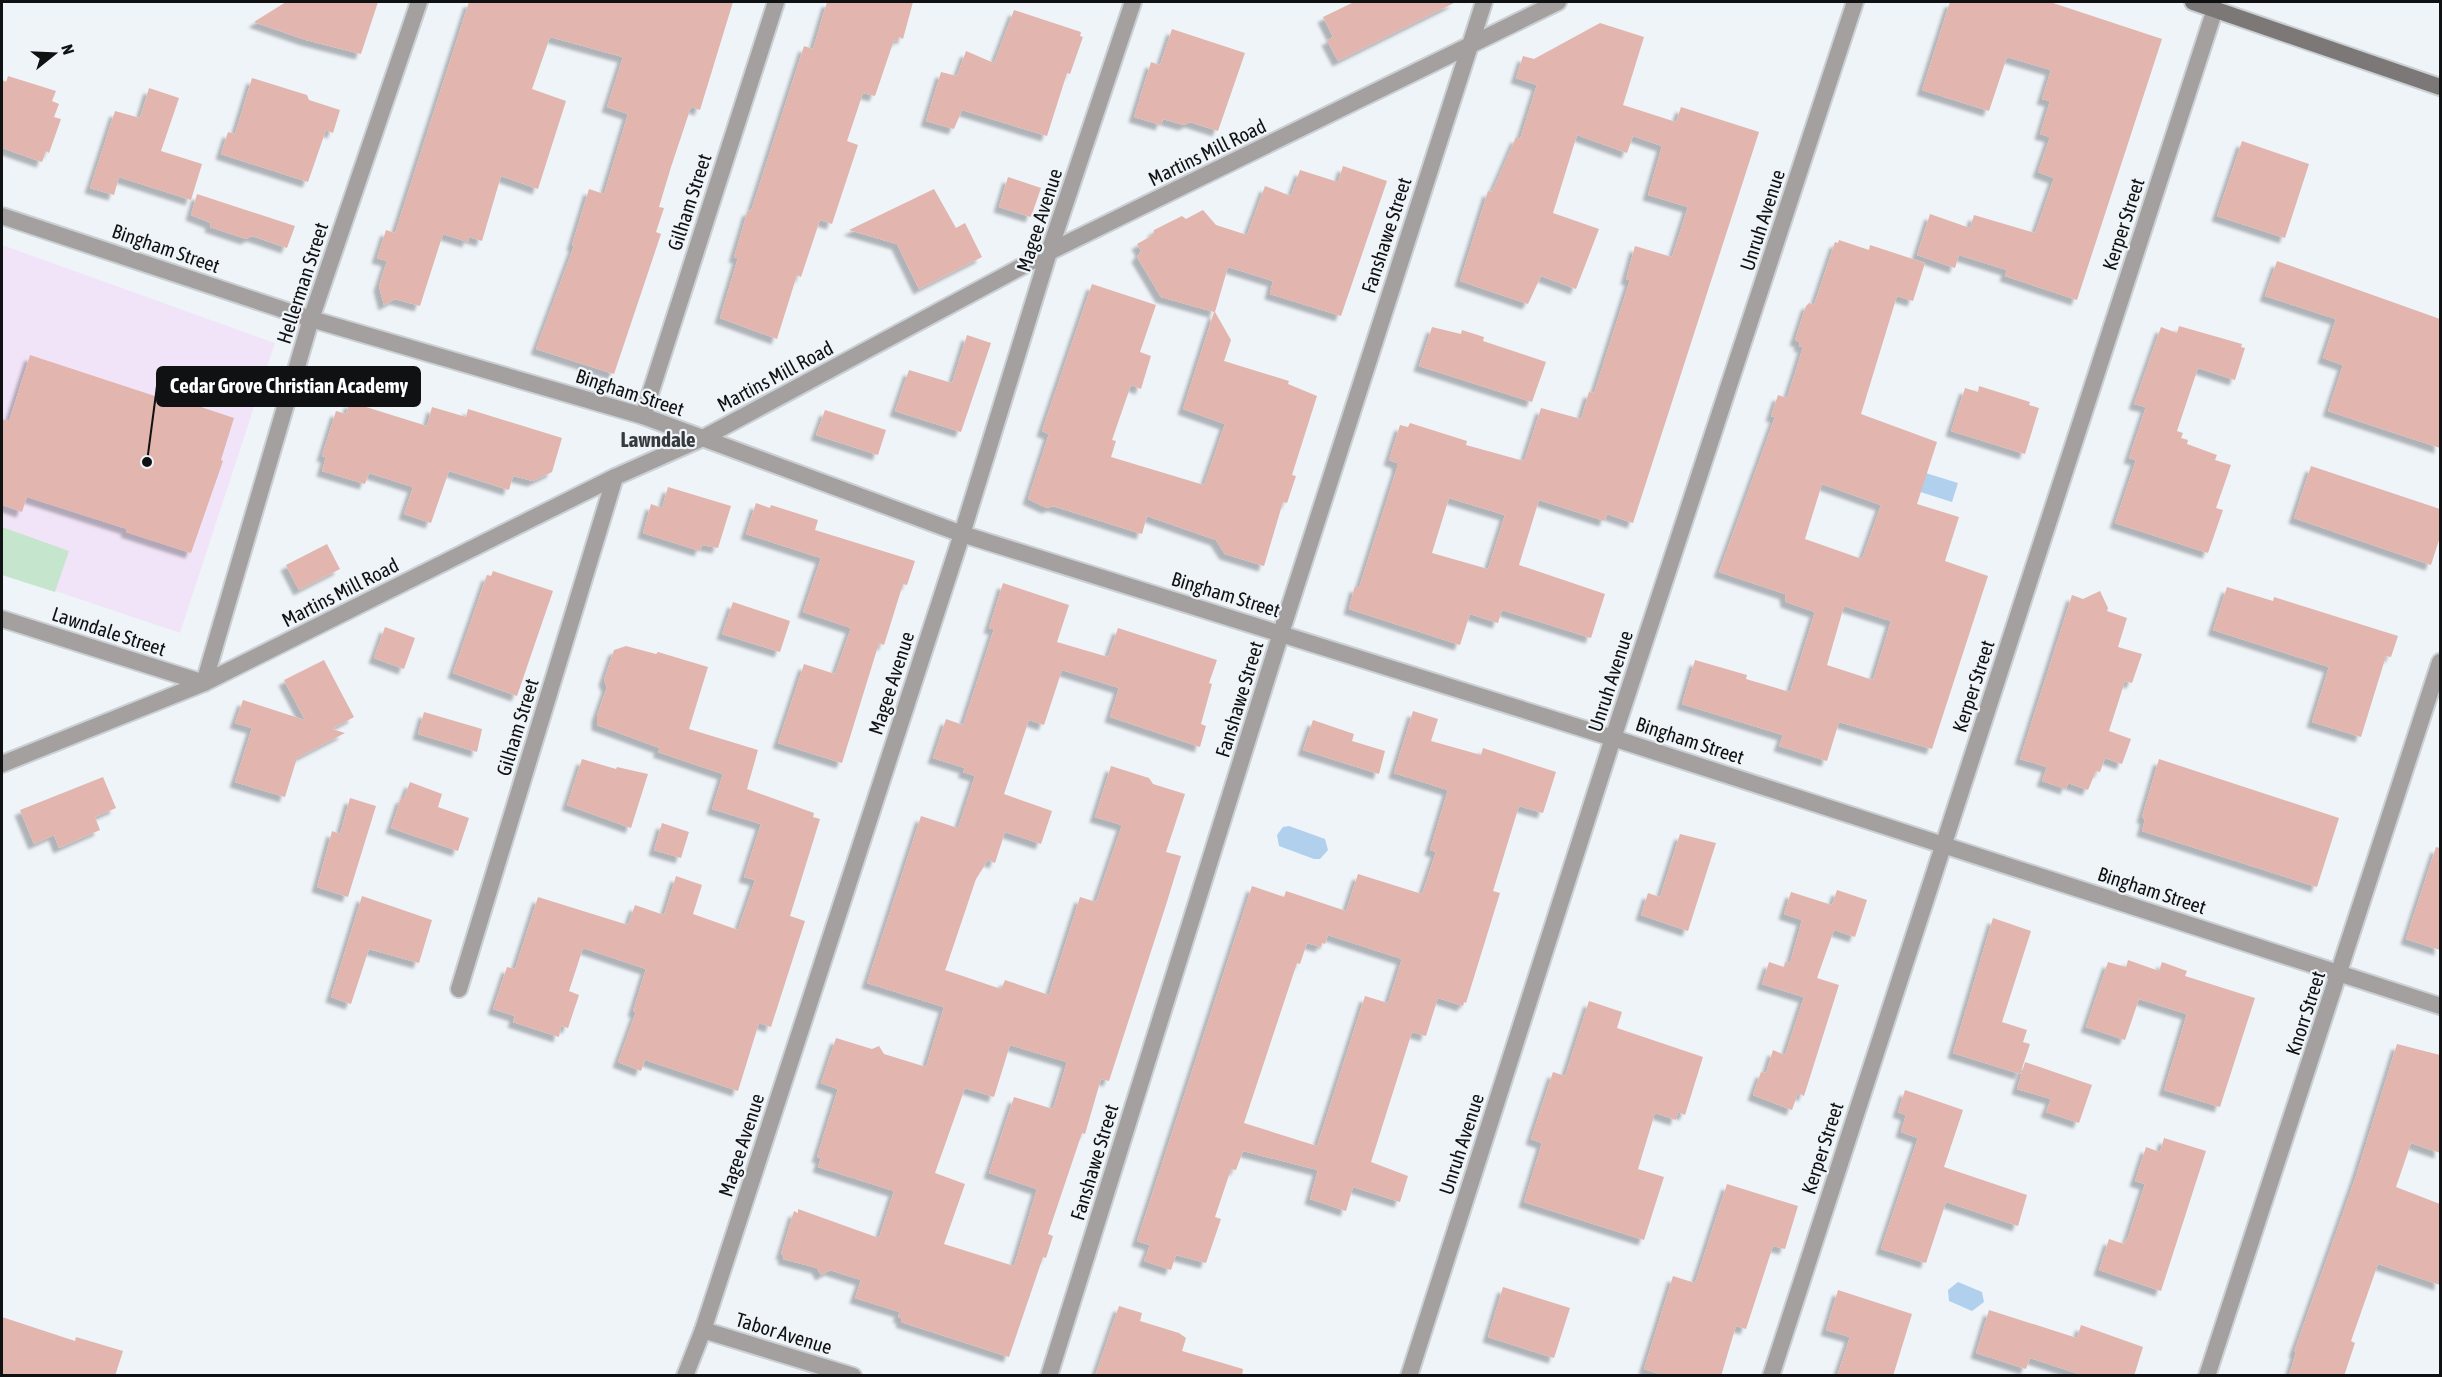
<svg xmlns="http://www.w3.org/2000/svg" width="2442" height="1377" viewBox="0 0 2442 1377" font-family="'Asap Condensed',sans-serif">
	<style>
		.education { fill: #f2e4f8 }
		.green { fill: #c6e5cd }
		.water { fill: #b1d0ed }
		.building { fill: #e2b6ae; fill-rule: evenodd; filter: url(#shadow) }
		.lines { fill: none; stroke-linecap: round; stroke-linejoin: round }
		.minor-casing { stroke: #cbd0d4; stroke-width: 20 }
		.tertiary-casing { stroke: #cbd0d4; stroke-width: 20 }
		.secondary-casing { stroke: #cbd0d4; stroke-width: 20 }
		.minor { stroke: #a3a09f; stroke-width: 16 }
		.tertiary { stroke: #a3a09f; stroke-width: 16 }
		.secondary { stroke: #7c7877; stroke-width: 16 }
		.labels { text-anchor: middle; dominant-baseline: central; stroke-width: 4.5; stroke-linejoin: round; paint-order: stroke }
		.street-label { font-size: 20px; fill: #101113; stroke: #eff4f9 }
		.neighbourhood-label { font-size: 21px; font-weight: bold; fill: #363a3e; stroke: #eff4f9 }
		.leader { fill: none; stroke: #101113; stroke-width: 2 }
		.callout-dot { fill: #101113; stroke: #eff4f9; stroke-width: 2 }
		.callout { fill: #101113; stroke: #101113; stroke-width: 2 }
		.callout-label { font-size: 21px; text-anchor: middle; font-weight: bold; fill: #fff }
	</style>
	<defs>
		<filter id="shadow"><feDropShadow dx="-5.5" dy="5.5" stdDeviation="1.5" flood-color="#0004"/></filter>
	</defs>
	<rect width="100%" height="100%" fill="#eff4f9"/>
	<!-- education -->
	<polygon class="education" points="2,245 275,343 180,633 2,573"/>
	<!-- green -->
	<polygon class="green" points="2,527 69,551 55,592 2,575"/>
	<!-- water -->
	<g class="water">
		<polygon points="1916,470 1958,483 1952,502 1911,489"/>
		<polygon points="1289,826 1325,839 1328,850 1320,859 1314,859 1279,846 1277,835 1283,827"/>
		<polygon points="1958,1282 1982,1292 1984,1302 1972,1311 1949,1301 1948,1290"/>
	</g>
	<!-- building -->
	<g class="building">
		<polygon points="286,2 378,2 361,54 306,40 254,22"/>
		<polygon points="469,2 733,2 700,110 691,107 671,167 659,207 664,208 656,232 661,234 614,374 536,349 574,246 572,245 589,189 604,194 628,114 607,107 623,57 550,37 532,89 566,101 538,189 501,176 482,241 469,237 468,242 443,234 420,306 395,299 384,305 379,286 387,261 377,258 386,230 395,233"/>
		<polygon points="827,2 913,2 903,39 899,37 898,41 894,40 875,96 863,93 847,141 858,145 832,224 820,220 801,277 797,275 777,339 720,318 738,258 734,257 748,210 751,211 804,46 813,49"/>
		<polygon points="1354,2 1456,2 1338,61 1327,40 1333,37 1323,17"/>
		<polygon points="1950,2 2050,2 2162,39 2077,300 2005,276 2007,270 1959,255 1955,268 1917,255 1930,214 1970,228 1974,215 2035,233 2054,178 2038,172 2050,137 2040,134 2050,101 2042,99 2051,70 2007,57 1989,111 1922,90"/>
		<polygon points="1014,10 1081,32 1080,36 1083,37 1070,74 1067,73 1047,136 962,110 954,129 926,121 941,72 957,76 966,51 994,63"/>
		<path d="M1600,23L1644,37L1623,105L1676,122L1681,107L1759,132L1633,523L1607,514L1605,521L1539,500L1519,565L1605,594L1591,638L1502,610L1498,623L1470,614L1460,645L1349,609L1355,586L1359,588L1397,468V463L1389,460L1400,425L1408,427L1410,423L1467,441L1466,445L1524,461L1541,408L1581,419L1589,392L1594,393L1630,280L1626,279L1635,246L1672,257L1688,207L1648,195L1662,146L1633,136L1627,153L1577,135L1553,213L1599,229L1576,289L1541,276L1528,304L1460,281L1488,191L1492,192L1516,137L1520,139L1537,85L1516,78L1523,56L1534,59ZM1449,498L1505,515L1488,569L1432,553Z"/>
		<polygon points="1172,29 1245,53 1218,131 1190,122 1184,125 1163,119 1161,125 1134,117 1151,62 1160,65"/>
		<polygon points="8,76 56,91 52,101 59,104 54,117 61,119 49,153 46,151 42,162 2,148 2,80 6,82"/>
		<polygon points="252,78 307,95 309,100 340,110 333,133 326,130 308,182 221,154 228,132 235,134"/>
		<polygon points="149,88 179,98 161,151 202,164 191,200 119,177 114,195 90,188 115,111 140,118"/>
		<polygon points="2242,141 2309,164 2285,238 2217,216"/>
		<polygon points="1343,166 1387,181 1341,316 1270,294 1273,281 1228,267 1215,312 1231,340 1224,361 1289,381 1288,384 1317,396 1292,475 1296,476 1287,503 1283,502 1264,566 1225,554 1216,540 1147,516 1142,534 1053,506 1047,508 1028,499 1049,434 1042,431 1092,284 1156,305 1140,352 1151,356 1141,389 1131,385 1112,440 1116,441 1111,457 1204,485 1225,424 1183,409 1214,312 1161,297 1137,257 1141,251 1137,244 1153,235 1154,230 1182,216 1186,219 1203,210 1216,225 1247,235 1265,186 1291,196 1300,170 1338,182"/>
		<polygon points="1008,177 1041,188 1031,217 999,207"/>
		<polygon points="934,189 956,228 965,223 982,257 919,289 897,244 849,230"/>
		<polygon points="197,194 295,226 287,248 252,236 246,239 210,227 211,223 191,215"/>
		<path d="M1839,240L1869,250L1870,245L1925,263L1913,301L1897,296L1861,414L1937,442L1917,504L1959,517L1945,561L1988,576L1932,749L1839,722L1827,761L1779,746L1783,735L1682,704L1695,660L1747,675L1746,679L1790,692L1815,612L1786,602L1785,594L1719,572L1775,417L1771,416L1778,395L1787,398L1795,373L1803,347L1799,346L1800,342L1795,340L1806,306L1809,303L1814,305L1835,242L1838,243ZM1822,484L1881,505L1862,559L1805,539ZM1844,606L1891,621L1873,680L1827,665Z"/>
		<polygon points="2277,261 2440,319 2440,448 2328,411 2343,365 2323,358 2336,319 2265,296"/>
		<polygon points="2179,326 2242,344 2241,347 2245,348 2235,380 2198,368 2177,431 2183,433 2181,438 2188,440 2187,444 2217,455 2215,460 2231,465 2216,508 2223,510 2208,553 2115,523 2136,460 2129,458 2146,407 2134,404 2161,327 2177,333"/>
		<polygon points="1432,327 1461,334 1462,330 1484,337 1483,341 1546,362 1532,402 1419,366"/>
		<polygon points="967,335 991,343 961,432 895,411 909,370 952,383"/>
		<polygon points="30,355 170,401 171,397 234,418 221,460 223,461 191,553 126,532 127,529 27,497 22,512 2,505 2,419 9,421"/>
		<polygon points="1979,386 2030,402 2029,405 2039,408 2025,454 1951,431 1965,388 1978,392"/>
		<polygon points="350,402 427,426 432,407 466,417 468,409 562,438 552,472 533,481 513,476 509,490 449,471 431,523 404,514 413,487 369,473 365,484 322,471 326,457 322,456 336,411 346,414"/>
		<polygon points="825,410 886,430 878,455 816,435"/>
		<polygon points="2311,466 2440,509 2440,537 2431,565 2294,518"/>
		<polygon points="668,487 731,506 718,548 702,545 700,551 643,533 651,504 662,508"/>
		<polygon points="756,503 770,508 771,505 818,520 815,530 915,561 907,585 903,584 884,645 879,643 842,763 778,743 804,664 835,674 851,628 803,612 821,558 746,534"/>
		<polygon points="327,544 340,569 299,590 286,565"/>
		<polygon points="493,571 553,591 517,696 453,673 487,575 491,576"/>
		<path d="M1003,583L1069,605L1057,642L1108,657L1118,628L1217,660L1209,683L1212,684L1201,724L1206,726L1200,747L1110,717L1119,688L1062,670L1044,725L1029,720L1004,794L1052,811L1041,844L1005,832L995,863L988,860L976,879L946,968L945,970L1001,989L1005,980L1049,995L1080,897L1096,902L1122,825L1095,817L1111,766L1149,778L1153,784L1185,794L1166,852L1181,856L1166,905L1109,1081L1101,1079L1085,1134L1082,1133L1048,1234L1053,1236L1046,1258L1043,1257L1009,1357L901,1322L902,1318L898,1317L900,1312L855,1298L861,1280L830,1270L821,1275L817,1268L783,1259L784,1255L781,1254L794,1211L798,1213V1209L879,1238L894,1191L818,1167L821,1158L817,1157L838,1089L821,1083L836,1038L872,1049L879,1046L884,1054L926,1067L944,1007L867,983L921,816L958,828L975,776L963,772L965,768L933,758L946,719L963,725L994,629L989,628ZM1010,1045L1067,1062L1053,1109L1014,1097L989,1173L1037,1189L1014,1266L944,1244L965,1184L935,1173L965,1088L994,1097Z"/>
		<polygon points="2227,587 2273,601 2274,597 2398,636 2391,657 2386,656 2361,737 2312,722 2329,667 2213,630"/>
		<polygon points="2100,591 2108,608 2107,611 2127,618 2118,647 2142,654 2132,683 2125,681 2109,731 2131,739 2122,764 2105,758 2100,772 2096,771 2088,790 2068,783 2066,789 2042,781 2047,767 2020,759 2072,595 2083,599"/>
		<polygon points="733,602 790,621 780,652 722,634"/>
		<polygon points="385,627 415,638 404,669 374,658"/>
		<polygon points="626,646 656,654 658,652 708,667 689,729 758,750 747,789 814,813 813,817 820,819 790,916 805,921 771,1027 759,1023 738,1091 645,1060 641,1071 618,1062 636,1012 633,1011 646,969 583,948 569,991 579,995 568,1028 561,1026 559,1037 513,1022 515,1016 493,1009 507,967 515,969 538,897 628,925 635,905 664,915 676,876 702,885 693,914 738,930 755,880 744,877 761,824 712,809 723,774 658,752 660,748 597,725 597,716 607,687 604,680 614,650"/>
		<polygon points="324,660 354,717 332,729 345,733 297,758 285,797 235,782 252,728 235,723 243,700 305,720 284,680"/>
		<path d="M1413,711L1438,719L1431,741L1481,755L1483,748L1556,772L1543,813L1519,806L1493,891L1500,893L1466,1003L1464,1002L1463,1006L1438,998L1426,1036L1412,1032L1371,1162L1408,1176L1400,1202L1353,1187L1346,1211L1310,1199L1318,1170L1243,1151L1236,1170L1231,1169L1215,1217L1221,1219L1206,1263L1176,1255L1171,1270L1144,1261L1150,1245L1137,1241L1252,886L1284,897L1286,891L1346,911L1358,874L1422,894L1436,852L1430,850L1448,790L1394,773ZM1328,935L1402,959L1388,1003L1365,996L1317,1146L1244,1123L1297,963L1300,964L1307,943L1321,947L1322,943L1325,944Z"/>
		<polygon points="424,712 482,729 477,752 418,734"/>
		<polygon points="1313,720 1354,734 1352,741 1385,751 1379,774 1303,750"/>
		<polygon points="582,759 616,769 617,767 648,774 631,828 567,805"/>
		<polygon points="2159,759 2339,818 2317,887 2142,831 2145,819 2142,817"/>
		<polygon points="103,777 116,808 95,817 100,830 59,848 54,835 34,844 20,810"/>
		<polygon points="410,782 442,794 438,807 469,818 458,851 391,828 401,798 404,798"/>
		<polygon points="350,798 376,806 348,897 317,887 332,831 340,834"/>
		<polygon points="662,823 689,832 681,858 654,850"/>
		<polygon points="1680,834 1716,843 1688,931 1641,915 1648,893 1660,897"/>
		<polygon points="2436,847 2440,848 2440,950 2406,939"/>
		<polygon points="1837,890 1867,900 1855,937 1834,930 1817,978 1839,985 1804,1096 1798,1093 1792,1110 1753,1095 1761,1072 1766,1073 1773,1050 1785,1055 1804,997 1762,984 1769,962 1784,967 1785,962 1790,963 1802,920 1784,914 1791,892 1832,905"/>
		<polygon points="362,896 432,920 419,963 369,949 351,1004 331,997"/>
		<polygon points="1993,918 2031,931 2002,1022 2027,1030 2023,1042 2030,1044 2020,1074 1953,1053"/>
		<polygon points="2128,960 2159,971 2162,962 2187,971 2185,976 2255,998 2220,1107 2164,1090 2187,1014 2139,999 2125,1040 2086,1027 2108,962 2126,967"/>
		<polygon points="1589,1001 1622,1012 1617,1028 1703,1057 1685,1115 1678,1112 1676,1120 1655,1113 1638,1169 1664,1177 1644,1240 1524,1202 1542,1143 1531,1139 1553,1072 1565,1076"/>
		<polygon points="2397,1044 2440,1055 2440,1153 2411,1143 2396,1187 2440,1204 2440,1285 2378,1264 2351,1341 2355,1343 2344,1376 2289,1376 2296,1352 2294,1352 2356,1176"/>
		<polygon points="2025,1062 2092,1085 2079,1123 2046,1112 2051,1099 2017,1089"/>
		<polygon points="1905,1090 1963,1110 1944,1167 2027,1195 2018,1226 1946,1202 1926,1263 1881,1249 1918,1138 1901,1132 1906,1115 1898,1112"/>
		<polygon points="2164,1138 2206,1151 2161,1291 2099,1270 2109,1239 2124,1244 2128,1237 2145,1184 2135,1181 2146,1147 2160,1152"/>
		<polygon points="1727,1184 1798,1206 1785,1249 1773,1246 1746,1329 1736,1326 1721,1376 1666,1376 1644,1369 1673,1276 1695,1283"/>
		<polygon points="1503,1287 1570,1308 1554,1358 1488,1337"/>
		<polygon points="1838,1290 1912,1314 1893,1376 1837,1376 1850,1337 1826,1330"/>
		<polygon points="1119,1306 1142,1313 1140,1321 1179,1333 1186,1338 1182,1351 1243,1369 1242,1376 1095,1376"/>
		<polygon points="1989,1310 2077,1338 2081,1325 2143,1347 2134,1376 2085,1376 2030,1358 2026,1369 1976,1353"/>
		<polygon points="2,1317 75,1341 76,1337 123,1351 115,1376 2,1376"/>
	</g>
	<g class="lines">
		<!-- minor casing -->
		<g class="minor-casing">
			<g id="minor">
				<polyline points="2,216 311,319 643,416 962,534 1613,738 2440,1006"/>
				<polyline points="643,416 776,2"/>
				<polyline points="2,619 204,683 311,319 419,2"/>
				<polyline points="459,989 615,477"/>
				<polyline points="703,1330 853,1376"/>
				<polyline points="685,1376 703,1330 962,534 1049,252 1133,2"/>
				<polyline points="1049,1376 1281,633 1484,2"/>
				<polyline points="1409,1376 1613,738 1855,2"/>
				<polyline points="1771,1376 2215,9"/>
				<polyline points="2207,1376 2440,662"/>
			</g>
		</g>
		<!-- tertiary casing -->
		<g class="tertiary-casing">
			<polyline id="tertiary" points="2,764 204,683 615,477 703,438 1049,252 1558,2"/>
		</g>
		<!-- secondary casing -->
		<g class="secondary-casing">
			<polyline id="secondary" points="2193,2 2440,87"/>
		</g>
		<!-- minor -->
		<use href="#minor" class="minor"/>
		<!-- tertiary -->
		<use href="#tertiary" class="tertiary"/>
		<!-- secondary -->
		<use href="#secondary" class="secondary"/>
	</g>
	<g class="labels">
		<!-- street labels -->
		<g class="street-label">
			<text transform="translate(1207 152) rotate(-26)">Martins Mill Road</text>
			<text transform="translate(689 202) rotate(-72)">Gilham Street</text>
			<text transform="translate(1039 220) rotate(-72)">Magee Avenue</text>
			<text transform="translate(1762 220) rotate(-72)">Unruh Avenue</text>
			<text transform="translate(2123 224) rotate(-72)">Kerper Street</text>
			<text transform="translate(1386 235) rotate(-72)">Fanshawe Street</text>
			<text transform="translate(166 248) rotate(19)">Bingham Street</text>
			<text transform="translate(302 283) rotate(-72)">Hellerman Street</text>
			<text transform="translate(775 376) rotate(-28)">Martins Mill Road</text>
			<text transform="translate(630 392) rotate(18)">Bingham Street</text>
			<text transform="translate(340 592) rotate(-27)">Martins Mill Road</text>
			<text transform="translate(1226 594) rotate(17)">Bingham Street</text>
			<text transform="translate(109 631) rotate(18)">Lawndale Street</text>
			<text transform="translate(1610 681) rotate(-72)">Unruh Avenue</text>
			<text transform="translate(891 683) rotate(-72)">Magee Avenue</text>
			<text transform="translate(1973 686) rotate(-72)">Kerper Street</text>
			<text transform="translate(1239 699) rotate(-73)">Fanshawe Street</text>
			<text transform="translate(517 727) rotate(-73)">Gilham Street</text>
			<text transform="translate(1690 740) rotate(18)">Bingham Street</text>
			<text transform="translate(2152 890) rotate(18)">Bingham Street</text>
			<text transform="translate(2305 1013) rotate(-72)">Knorr Street</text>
			<text transform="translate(1461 1144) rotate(-72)">Unruh Avenue</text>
			<text transform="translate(741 1145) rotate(-72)">Magee Avenue</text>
			<text transform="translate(1822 1148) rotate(-72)">Kerper Street</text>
			<text transform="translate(1094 1162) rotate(-73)">Fanshawe Street</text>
			<text transform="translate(784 1333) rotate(17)">Tabor Avenue</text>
		</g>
		<!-- neighbourhood labels -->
		<g class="neighbourhood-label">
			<text x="658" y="439">Lawndale</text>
		</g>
	</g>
	<!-- callouts -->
	<path class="leader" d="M147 462L157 386"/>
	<circle class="callout-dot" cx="147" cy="462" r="6"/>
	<rect class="callout" x="157" y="367" width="263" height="39" rx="6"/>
	<g class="callout-label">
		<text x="289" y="393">Cedar Grove Christian Academy</text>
	</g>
	<!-- border -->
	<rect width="2442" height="1377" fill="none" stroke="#101113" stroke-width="6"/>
	<!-- north arrow -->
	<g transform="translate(54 54) rotate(72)" stroke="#eff4f9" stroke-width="4.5" paint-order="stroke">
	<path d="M0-4.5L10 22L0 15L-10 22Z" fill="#101113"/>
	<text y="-9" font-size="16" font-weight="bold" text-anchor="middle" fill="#101113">N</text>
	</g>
</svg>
